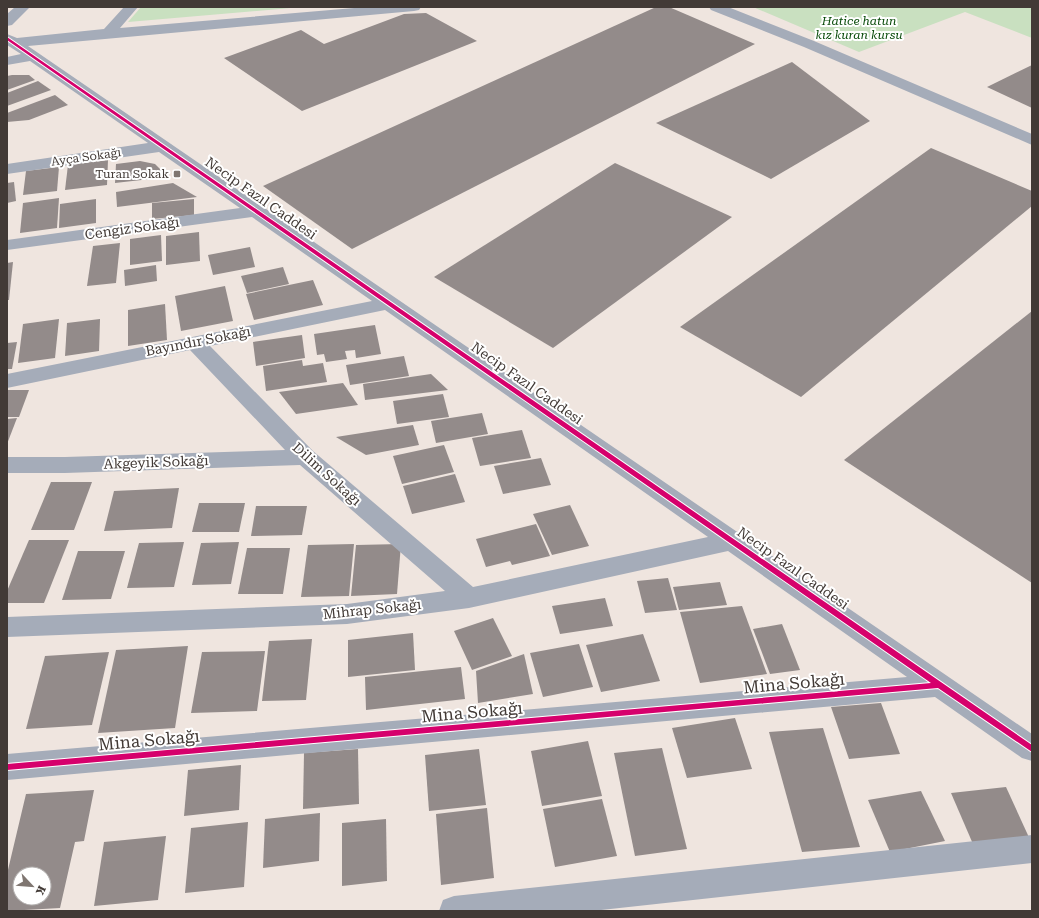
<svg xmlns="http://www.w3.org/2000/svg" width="1039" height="918" viewBox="0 0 1039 918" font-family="'Roboto Serif',serif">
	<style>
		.green { fill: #c9e0c0 }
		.building { fill: #938b8a; fill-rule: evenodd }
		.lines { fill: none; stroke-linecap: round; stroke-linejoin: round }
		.minor { fill: #a5acb9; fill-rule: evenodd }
		.cycleway-casing { stroke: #fff; stroke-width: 2 }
		.cycleway { fill: #d6006c; fill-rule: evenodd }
		.poi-dot { fill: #7f7671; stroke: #fff; stroke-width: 1.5 }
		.labels { text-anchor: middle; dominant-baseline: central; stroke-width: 4; stroke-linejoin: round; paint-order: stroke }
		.far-park-label { font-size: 12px; font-style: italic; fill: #084a09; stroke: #fff }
		.far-street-label { font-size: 12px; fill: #423a36; stroke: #fff }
		.far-poi-label { font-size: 12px; fill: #423a36; stroke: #fff; text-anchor: end }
		.street-label { font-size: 14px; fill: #423a36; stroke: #fff }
		.near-street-label { font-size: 17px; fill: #423a36; stroke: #fff }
	</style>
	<rect width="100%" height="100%" fill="#efe5df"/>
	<!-- green -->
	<g class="green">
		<polygon points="141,7 302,7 128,22"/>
		<polygon points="753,7 1032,7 1032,38 965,12 859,52"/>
	</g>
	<!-- building -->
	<g class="building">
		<polygon points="656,7 669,7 755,44 352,249 263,186"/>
		<polygon points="426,13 477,41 302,111 224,58 301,30 324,44 404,14"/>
		<polygon points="792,62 870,121 771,179 656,123"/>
		<polygon points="1032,65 1032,108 987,87"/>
		<polygon points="12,75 29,75 35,80 7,90 7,76"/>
		<polygon points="38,81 51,90 7,106 7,93"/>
		<polygon points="55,95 68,105 29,120 7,122 7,113"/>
		<polygon points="931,148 1032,191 1032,206 801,397 680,327"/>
		<polygon points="108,160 107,185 65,190 68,165"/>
		<polygon points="140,161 155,164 168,177 115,183 116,164"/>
		<polygon points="615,163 732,217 553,348 434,277"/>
		<polygon points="59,167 57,191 23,195 26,171"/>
		<polygon points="14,182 16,201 7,203 7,183"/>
		<polygon points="173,183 197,197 117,207 116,192"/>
		<polygon points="59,198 57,228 20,233 23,203"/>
		<polygon points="96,199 96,223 59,228 60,204"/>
		<polygon points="194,199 194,215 152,219 152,203"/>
		<polygon points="199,232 200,261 166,265 166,236"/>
		<polygon points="161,235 162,261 130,265 130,239"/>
		<polygon points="120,243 116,283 87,286 93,246"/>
		<polygon points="250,247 255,267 213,275 208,255"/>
		<polygon points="13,262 9,300 7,300 7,263"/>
		<polygon points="156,265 157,281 125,286 124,270"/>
		<polygon points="283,267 289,284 247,293 241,276"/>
		<polygon points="313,280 323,305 254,320 246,294"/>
		<polygon points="225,286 233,321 181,331 175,296"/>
		<polygon points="165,304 167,340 128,346 128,310"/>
		<polygon points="1032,311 1032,583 844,460"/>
		<polygon points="59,319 55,358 18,363 23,324"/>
		<polygon points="100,319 99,351 65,356 67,323"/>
		<polygon points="375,325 381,354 356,358 355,350 345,351 347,359 326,362 324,354 317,355 314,334"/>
		<polygon points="302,335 305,358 256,366 253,342"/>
		<polygon points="17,342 12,369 7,369 7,343"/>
		<polygon points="404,356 409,376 350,385 346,365"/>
		<polygon points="302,360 303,366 323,363 327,382 266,391 263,366"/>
		<polygon points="431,374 448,390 365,400 363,384"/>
		<polygon points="343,383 358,405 296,414 279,392"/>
		<polygon points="7,390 29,390 19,417 7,417"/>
		<polygon points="443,394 449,417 397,424 393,401"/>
		<polygon points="482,413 488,434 436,443 431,421"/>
		<polygon points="17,418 7,444 7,419"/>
		<polygon points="413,425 419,445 366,455 336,437"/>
		<polygon points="522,430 531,458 480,466 472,438"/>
		<polygon points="444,445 454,472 402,484 393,456"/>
		<polygon points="541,458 551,485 503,494 494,466"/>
		<polygon points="455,474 465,502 412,514 403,486"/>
		<polygon points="51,482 92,482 74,530 31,530"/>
		<polygon points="179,488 172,528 104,531 114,491"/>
		<polygon points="199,503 245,503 239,532 192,532"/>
		<polygon points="570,505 589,546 552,555 533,514"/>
		<polygon points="256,506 307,506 302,535 251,536"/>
		<polygon points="536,524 550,556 512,565 510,561 486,567 476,539"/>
		<polygon points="29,540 69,540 44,603 7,603 7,591"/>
		<polygon points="184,542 174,587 127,588 139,543"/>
		<polygon points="239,542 231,584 192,585 201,543"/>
		<polygon points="354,544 349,596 301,597 308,545"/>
		<polygon points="401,544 397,594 351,596 356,545"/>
		<polygon points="247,548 290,548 283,594 238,594"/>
		<polygon points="78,551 125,551 111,599 62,600"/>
		<polygon points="668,578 677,610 645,613 637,581"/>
		<polygon points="720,582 727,605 679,610 673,587"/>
		<polygon points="605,598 613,626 560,634 552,606"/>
		<polygon points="742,606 767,674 700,683 680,612"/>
		<polygon points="493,618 512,656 472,670 454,631"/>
		<polygon points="782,624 800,670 770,674 753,629"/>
		<polygon points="413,633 415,670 348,677 348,640"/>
		<polygon points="643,634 660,681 601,692 586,645"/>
		<polygon points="312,639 306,700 262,701 269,641"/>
		<polygon points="579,644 593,687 543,697 530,653"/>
		<polygon points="188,646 175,728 98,733 116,650"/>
		<polygon points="265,651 257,711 191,713 202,652"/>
		<polygon points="109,652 92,725 26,729 45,656"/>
		<polygon points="524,654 533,694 478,703 476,671"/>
		<polygon points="461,667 465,699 366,710 365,677"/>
		<polygon points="881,703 900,754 849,759 831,707"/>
		<polygon points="735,718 752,769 687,778 672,728"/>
		<polygon points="823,728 860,847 802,852 769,732"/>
		<polygon points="588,741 602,796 542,806 531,751"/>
		<polygon points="662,748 687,849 635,856 614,753"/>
		<polygon points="358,749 359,804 303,809 304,753"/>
		<polygon points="479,749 486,805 429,811 425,755"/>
		<polygon points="241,765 239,810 184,816 188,770"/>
		<polygon points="1006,787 1032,844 976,851 951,793"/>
		<path d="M94,790L84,841L75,842L60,908L7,911V874L26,794ZM20,874H44V898H20Z"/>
		<polygon points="921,791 945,841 890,852 868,800"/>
		<polygon points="602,799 617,856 555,867 543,809"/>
		<polygon points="487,808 494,878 441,885 436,814"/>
		<polygon points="320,813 319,861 263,868 265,819"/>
		<polygon points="386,819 387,881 342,886 342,823"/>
		<polygon points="248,822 244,887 185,893 191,828"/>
		<polygon points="166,836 158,900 94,906 104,842"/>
	</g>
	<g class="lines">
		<!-- minor -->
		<g class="minor">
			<polygon points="15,7 30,7 12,25 7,26 7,14"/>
			<path d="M124,7H138L120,28L366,7H421L419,10L414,11L28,46L1032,734V761L1022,758L935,697L7,780V754L907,677L728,551L469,608L347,624L7,637V617L347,604L445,591L300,465L65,473H7V457H65L285,450L190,350L7,388V374L372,301L252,217L7,250V240L240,208L159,152L7,174V164L148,143L30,61L7,65V57L21,54L7,45V34L17,38L104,29ZM385,310L708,537L473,587L313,451L210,346Z"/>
			<polygon points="709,7 728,7 814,41 1032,134 1032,145 804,47 711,10"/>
			<polygon points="1032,835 1032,863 592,911 439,911 443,900 454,896"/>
		</g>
		<!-- cycleway casing -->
		<g class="cycleway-casing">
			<polygon id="cycleway" points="7,37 1032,745 1032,752 938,688 7,770 7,764 931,683 7,40"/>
		</g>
		<!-- cycleway -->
		<use href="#cycleway" class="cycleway"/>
	</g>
	<!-- markers -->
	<rect class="poi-dot" x="173" y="170" width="8" height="8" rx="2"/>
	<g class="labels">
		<!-- far-park labels -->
		<g class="far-park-label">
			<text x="859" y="21">Hatice hatun<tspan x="859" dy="14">kız kuran kursu</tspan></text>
		</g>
		<!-- far-street labels -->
		<g class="far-street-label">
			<text transform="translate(86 157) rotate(-8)">Ayça Sokağı</text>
		</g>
		<!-- far-poi labels -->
		<g class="far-poi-label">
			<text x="169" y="174">Turan Sokak</text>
		</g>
		<!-- street labels -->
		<g class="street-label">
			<text transform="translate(261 198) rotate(35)">Necip Fazıl Caddesi</text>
			<text transform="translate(132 228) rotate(-8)">Cengiz Sokağı</text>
			<text transform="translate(198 341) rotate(-11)">Bayındır Sokağı</text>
			<text transform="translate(527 383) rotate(35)">Necip Fazıl Caddesi</text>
			<text transform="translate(156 462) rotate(-2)">Akgeyik Sokağı</text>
			<text transform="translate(327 474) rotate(42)">Dilim Sokağı</text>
			<text transform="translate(793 568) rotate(35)">Necip Fazıl Caddesi</text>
			<text transform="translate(372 609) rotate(-6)">Mihrap Sokağı</text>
		</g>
		<!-- near-street labels -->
		<g class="near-street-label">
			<text transform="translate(794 683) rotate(-5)">Mina Sokağı</text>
			<text transform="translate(472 712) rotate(-5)">Mina Sokağı</text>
			<text transform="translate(149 740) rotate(-5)">Mina Sokağı</text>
		</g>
	</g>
	<!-- border -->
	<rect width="1039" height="918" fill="none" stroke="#423a36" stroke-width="16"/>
	<!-- north arrow -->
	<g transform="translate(32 886) rotate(116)"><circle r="19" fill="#ffffff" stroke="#b3b0af"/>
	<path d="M0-3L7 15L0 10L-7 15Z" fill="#7f7671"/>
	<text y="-6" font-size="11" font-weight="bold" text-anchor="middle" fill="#423a36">K</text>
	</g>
</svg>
